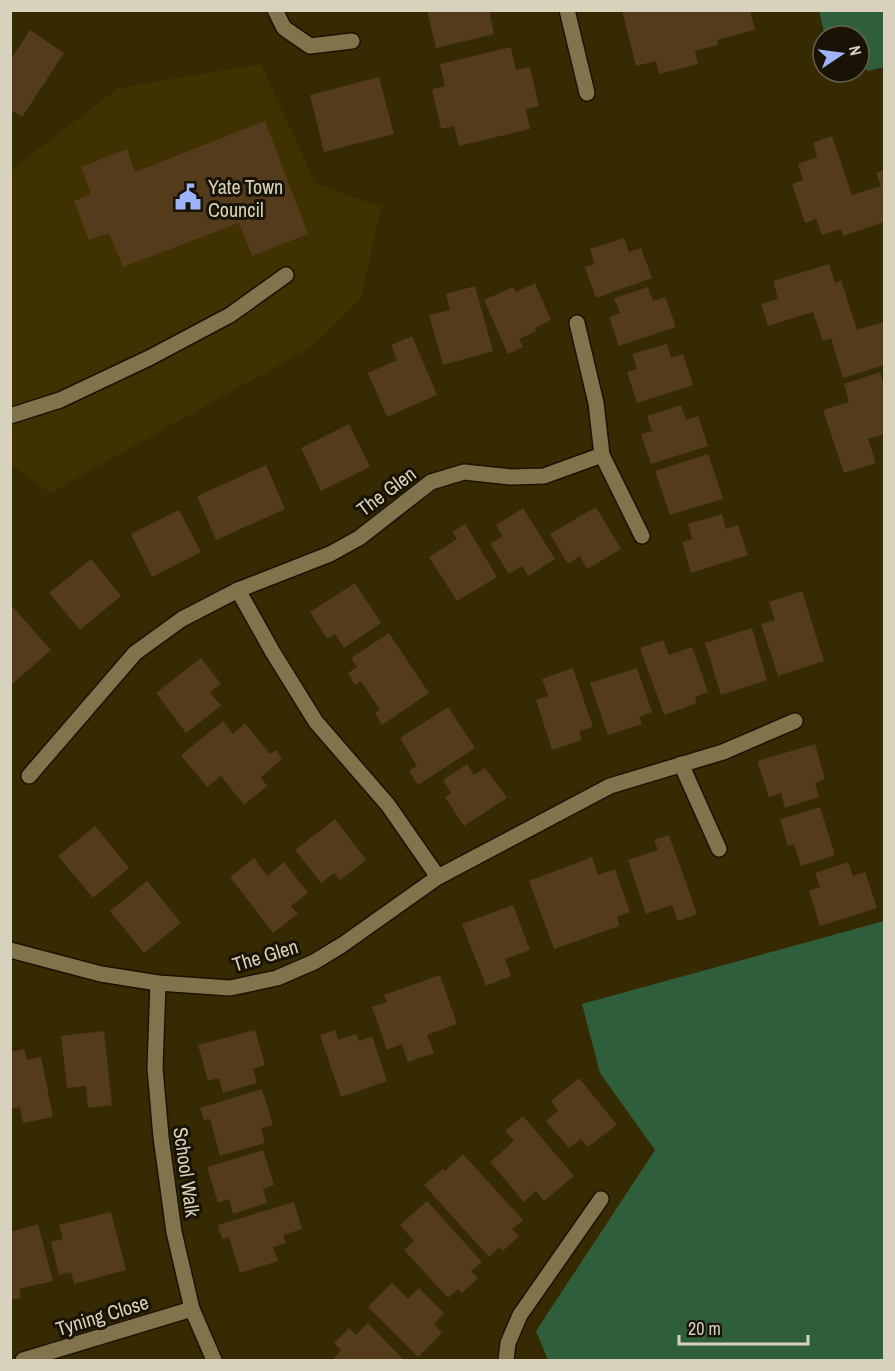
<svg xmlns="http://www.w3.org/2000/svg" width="895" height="1371" viewBox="0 0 895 1371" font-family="'Archivo Narrow',sans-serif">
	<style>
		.built { fill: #3f3100 }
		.green { fill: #2f5e3d }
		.building { fill: #533b1b }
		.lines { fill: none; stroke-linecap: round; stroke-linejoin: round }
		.minor-casing { stroke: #1b1200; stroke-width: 18 }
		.minor { stroke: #81744d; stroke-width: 15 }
		.labels { text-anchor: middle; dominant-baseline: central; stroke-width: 6; stroke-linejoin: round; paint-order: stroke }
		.poi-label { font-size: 20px; fill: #d8d1bc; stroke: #181304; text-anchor: start }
		.street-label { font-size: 20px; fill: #d8d1bc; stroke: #181304 }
	</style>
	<rect width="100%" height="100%" fill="#352a01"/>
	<!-- built -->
	<polygon class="built" points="261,64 315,183 381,207 361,299 311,347 50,493 11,465 11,170 118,88"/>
	<!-- green -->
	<g class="green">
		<polygon points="819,11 884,11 884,67 868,71 859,63 859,36 829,36 824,32"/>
		<polygon points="884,921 884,1360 548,1360 536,1331 655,1150 600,1073 582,1004"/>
	</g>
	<!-- building -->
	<g class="building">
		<polygon points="427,10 489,10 494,34 436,48"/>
		<polygon points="622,10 750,10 755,30 717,40 718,45 695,51 698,64 659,74 656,61 636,66"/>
		<polygon points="30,30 64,53 22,117 10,109 10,61"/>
		<polygon points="511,47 516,70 530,67 539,106 526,109 530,129 459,146 454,126 441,129 432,89 445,86 440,64"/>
		<polygon points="379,77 394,134 324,152 310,95"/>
		<polygon points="265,121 308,234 252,256 239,223 123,267 109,233 89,240 74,201 91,194 81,167 127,149 135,172"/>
		<polygon points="832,136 852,195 881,186 876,173 884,170 884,222 843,236 841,229 822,235 816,219 805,223 792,184 803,180 798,164 817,157 813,143"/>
		<polygon points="624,238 629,252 641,248 652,278 596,298 585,267 595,264 590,249"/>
		<polygon points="829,264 835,283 841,280 857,330 884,322 884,365 843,378 831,338 823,341 813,312 768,326 761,304 778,299 773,281"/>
		<polygon points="535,283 551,320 535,328 537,331 519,339 523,347 508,354 484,300 513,287 516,292"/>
		<polygon points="475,286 493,351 443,365 429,315 450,310 446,294"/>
		<polygon points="648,287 653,301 665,297 676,327 619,346 609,317 620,313 614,298"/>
		<polygon points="412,336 437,395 387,417 368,373 397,360 391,345"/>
		<polygon points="667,344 671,358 683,354 693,385 637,403 627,372 637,369 632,354"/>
		<polygon points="880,372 884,385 884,434 868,439 876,463 844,473 823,410 849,402 844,384"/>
		<polygon points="681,405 686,420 698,416 708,446 651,464 641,434 652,431 647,416"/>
		<polygon points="349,424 370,467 321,491 301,448"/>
		<polygon points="708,454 723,499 670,515 655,471"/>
		<polygon points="266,465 285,509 216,540 197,496"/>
		<polygon points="596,507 621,549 587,569 580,556 568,564 550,534"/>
		<polygon points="523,508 555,559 528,576 522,566 509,574 490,544 503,536 496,525"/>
		<polygon points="179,510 201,552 152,577 131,534"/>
		<polygon points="722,514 726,529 738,525 748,555 691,573 682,542 692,539 688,524"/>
		<polygon points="465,524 497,577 457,601 429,557 457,539 452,532"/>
		<polygon points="91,559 121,596 80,630 49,593"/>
		<polygon points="355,583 381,623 344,648 335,634 327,639 310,612"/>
		<polygon points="802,591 824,661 778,676 761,624 775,620 769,602"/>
		<polygon points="10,604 51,650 12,684 10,682"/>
		<polygon points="752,628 767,680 721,695 705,643"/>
		<polygon points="389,633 429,693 382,725 375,713 380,710 370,695 361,681 355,685 348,673 357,667 351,658"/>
		<polygon points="663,640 669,655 692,647 708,692 695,697 697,703 664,715 640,648"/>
		<polygon points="201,658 221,684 210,692 221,706 186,733 156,693"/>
		<polygon points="573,668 593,727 579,731 582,740 552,750 536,700 548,696 542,679"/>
		<polygon points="637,668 652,712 639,717 642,724 608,735 590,683"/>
		<polygon points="448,707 475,748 418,785 409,771 417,766 400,738"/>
		<polygon points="223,721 233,734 245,723 270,754 276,750 282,759 261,777 267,786 244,805 221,776 207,787 181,755"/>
		<polygon points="815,744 825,779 815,783 819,797 785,808 781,793 769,797 757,761"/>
		<polygon points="467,764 474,775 485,768 507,798 464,826 445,797 451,793 443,780"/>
		<polygon points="820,807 835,855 801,866 794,844 788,846 780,819"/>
		<polygon points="335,819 366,860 340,880 334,873 321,883 295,850"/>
		<polygon points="95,826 129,868 93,898 58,856"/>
		<polygon points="669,835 697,914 678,921 672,905 646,914 628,860 658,850 654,840"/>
		<polygon points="592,857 598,875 615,869 630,912 617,917 619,926 554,949 529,881"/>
		<polygon points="254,858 267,876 284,862 308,893 291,906 298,914 273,933 230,877"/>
		<polygon points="848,862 853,876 865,872 877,908 820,926 809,891 820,887 815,873"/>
		<polygon points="147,881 181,923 144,953 110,911"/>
		<polygon points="513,905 530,950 505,959 511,976 486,986 462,924"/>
		<polygon points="440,975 457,1024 427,1035 434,1053 408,1062 402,1044 387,1050 372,1007 387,1002 384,995"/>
		<polygon points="255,1030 265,1065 253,1069 257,1083 223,1093 219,1078 208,1081 198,1045"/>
		<polygon points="335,1030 338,1040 356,1034 359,1041 372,1036 387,1081 341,1097 320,1035"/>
		<polygon points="104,1031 112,1105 88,1108 86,1086 67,1088 61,1036"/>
		<polygon points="24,1049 27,1060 41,1057 53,1117 23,1123 20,1107 10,1109 10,1052"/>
		<polygon points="579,1078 617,1125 588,1147 581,1139 569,1148 546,1121 558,1111 551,1101"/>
		<polygon points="262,1089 273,1125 261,1128 265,1143 220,1156 210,1119 204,1120 200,1108"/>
		<polygon points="523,1116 574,1176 544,1201 536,1191 524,1202 490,1162 514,1141 505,1131"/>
		<polygon points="263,1150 274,1185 263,1189 267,1203 233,1214 229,1199 218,1203 207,1167"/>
		<polygon points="463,1154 523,1220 512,1229 519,1236 503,1251 499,1247 489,1257 424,1185 443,1169 445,1171"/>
		<polygon points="427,1201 482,1262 471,1271 478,1278 462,1293 458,1289 448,1298 404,1250 414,1241 400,1225"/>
		<polygon points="294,1202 302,1229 283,1235 286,1243 273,1247 278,1261 240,1273 229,1237 222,1239 218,1225"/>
		<polygon points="111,1212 126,1270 74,1284 71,1272 59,1275 51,1242 63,1239 59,1225"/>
		<polygon points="38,1224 53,1281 19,1289 21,1298 10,1300 10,1232"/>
		<polygon points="392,1283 408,1299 419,1288 444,1313 434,1324 442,1333 418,1357 368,1307"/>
		<polygon points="368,1323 404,1360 336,1360 334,1358 341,1350 334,1343 349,1328 356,1335"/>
	</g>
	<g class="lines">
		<!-- minor casing -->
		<g class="minor-casing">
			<g id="minor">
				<polyline points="275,10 284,28 310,46 352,41"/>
				<polyline points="567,10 587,93"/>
				<polyline points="577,323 596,403 602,455 642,536"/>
				<polyline points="10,416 60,400 149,358 230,315 286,275"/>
				<polyline points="238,590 272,651 316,722 388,805 438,877"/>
				<polyline points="681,764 719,849"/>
				<polyline points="29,776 135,653 182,619 238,590 330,554 359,538 431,482 464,472 511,477 544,476 602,455"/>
				<polyline points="10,950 101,974 158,983 230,988 277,978 314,962 342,945 438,877 610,786 723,752 795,721"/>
				<polyline points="158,983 155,1068 161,1137 174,1232 192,1309 214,1360"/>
				<polyline points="23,1360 192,1309"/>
				<polyline points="506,1360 508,1343 520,1315 601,1199"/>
			</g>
		</g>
		<!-- minor -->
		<use href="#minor" class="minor"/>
	</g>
	<!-- icons -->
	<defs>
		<g id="civic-bare" transform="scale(2.07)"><path d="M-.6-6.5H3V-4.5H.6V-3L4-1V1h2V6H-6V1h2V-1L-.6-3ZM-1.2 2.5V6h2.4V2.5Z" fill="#9fb3fd" stroke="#181304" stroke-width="2.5" paint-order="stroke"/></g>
	</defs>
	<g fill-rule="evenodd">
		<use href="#civic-bare" x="188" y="197"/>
	</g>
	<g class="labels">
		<!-- poi labels -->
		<g class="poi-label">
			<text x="208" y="186">Yate Town<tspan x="208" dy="23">Council</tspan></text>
		</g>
		<!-- street labels -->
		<g class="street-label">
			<text transform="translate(386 491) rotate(-37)">The Glen</text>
			<text transform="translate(265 955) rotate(-17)">The Glen</text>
			<text transform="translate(187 1172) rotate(82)">School Walk</text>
			<text transform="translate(102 1315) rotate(-17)">Tyning Close</text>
		</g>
	</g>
	<!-- border -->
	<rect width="895" height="1371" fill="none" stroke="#d8d1bc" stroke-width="24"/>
	<!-- north arrow -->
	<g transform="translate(841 54) rotate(77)"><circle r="28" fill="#181304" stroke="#655f4e" stroke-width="1.5"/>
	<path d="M0-4.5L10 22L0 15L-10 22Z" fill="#9fb3fd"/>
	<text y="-9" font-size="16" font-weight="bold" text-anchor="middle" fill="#d8d1bc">N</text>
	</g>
	<!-- scale -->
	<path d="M679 1335v9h129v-9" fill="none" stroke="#d8d1bc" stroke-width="3"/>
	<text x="688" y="1335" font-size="18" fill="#d8d1bc" stroke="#181304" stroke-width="4.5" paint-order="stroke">20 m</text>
</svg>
